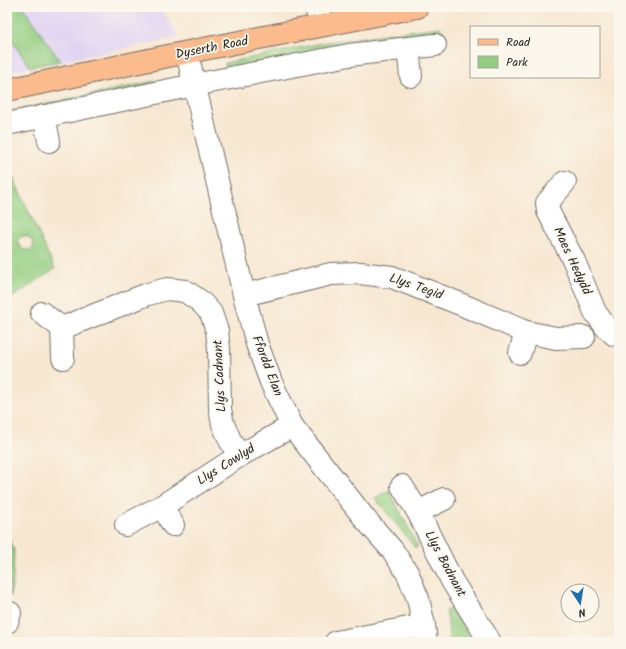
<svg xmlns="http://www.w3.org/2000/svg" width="626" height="649" viewBox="0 0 626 649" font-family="Kalam,sans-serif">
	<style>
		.built { fill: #e1d4f3 }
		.green { fill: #93cd80; stroke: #5f7c56; fill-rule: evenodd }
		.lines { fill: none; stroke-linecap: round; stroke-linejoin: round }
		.minor-casing { stroke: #726d65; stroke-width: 24 }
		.major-casing { stroke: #726d65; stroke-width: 24 }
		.minor { stroke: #fff; stroke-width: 22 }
		.major { stroke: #fbbb8c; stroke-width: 22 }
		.labels { text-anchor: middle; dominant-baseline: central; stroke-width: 3.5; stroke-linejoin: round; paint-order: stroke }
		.street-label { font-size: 13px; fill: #2b2b2b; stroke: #fbf7ec }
	</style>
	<rect width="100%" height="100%" fill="#fbf7ec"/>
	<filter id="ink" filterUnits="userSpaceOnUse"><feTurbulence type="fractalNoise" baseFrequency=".025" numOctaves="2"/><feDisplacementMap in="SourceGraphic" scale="8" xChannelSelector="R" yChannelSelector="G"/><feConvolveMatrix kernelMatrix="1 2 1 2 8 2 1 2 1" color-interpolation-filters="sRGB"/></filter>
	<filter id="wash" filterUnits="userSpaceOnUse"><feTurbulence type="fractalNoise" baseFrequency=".012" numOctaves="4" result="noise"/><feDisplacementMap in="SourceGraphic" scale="16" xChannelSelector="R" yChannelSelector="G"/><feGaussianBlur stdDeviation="0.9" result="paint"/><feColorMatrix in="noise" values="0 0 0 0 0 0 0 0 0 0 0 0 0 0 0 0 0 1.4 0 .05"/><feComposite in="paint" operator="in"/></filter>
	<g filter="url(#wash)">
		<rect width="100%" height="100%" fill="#f7e7d1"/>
		<!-- built -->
		<polygon class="built" points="7,7 161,7 179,37 7,72"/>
		<!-- green -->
		<g class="green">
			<polygon points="7,7 23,7 60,61 30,67 7,34"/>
			<polygon points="440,27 445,36 375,45 226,70 225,63 327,42"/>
			<polygon points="156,81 157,86 7,118 7,112"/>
			<path d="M7,164L55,269L11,298L7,289ZM22,236H26L32,240L34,246C31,251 26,251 21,248L17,241Z"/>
			<polygon points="389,490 418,547 415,548 405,535 375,498"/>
			<path d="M7,535L14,550L13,579L10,596C10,575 7,556 7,535Z"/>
			<polygon points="451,608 473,642 450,642 448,624 446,610"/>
		</g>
	</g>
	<g filter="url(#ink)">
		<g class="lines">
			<!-- minor casing -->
			<g class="minor-casing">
				<g id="minor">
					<polyline points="315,7 324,25"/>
					<polyline points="408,48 411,76"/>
					<polyline points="187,53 244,295 257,344 271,382 292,426 366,520 393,551 408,574 418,599 424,625 426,642"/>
					<polyline points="44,116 49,141"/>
					<polyline points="7,124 194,85 349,55 435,45"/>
					<polyline points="565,182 547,203 548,211 574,261 595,312 606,327 615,335 619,335"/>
					<polyline points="244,295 331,274 360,273 392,277 458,303 526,332 556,338 584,337"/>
					<polyline points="42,313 62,328 63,358"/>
					<polyline points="62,328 148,294 167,289 185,291 200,301 211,313 217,331 219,349 220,409 223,424 230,440 239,456"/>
					<polyline points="520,353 526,332"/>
					<polyline points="402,486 418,512 452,581 490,642"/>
					<polyline points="162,506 173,525"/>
					<polyline points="418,512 444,499"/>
					<polyline points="126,525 162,506 239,456 292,426"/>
					<polyline points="7,622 10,613"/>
					<polyline points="336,642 424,625"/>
				</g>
			</g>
			<!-- major casing -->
			<g class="major-casing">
				<polyline id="major" points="7,90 163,57 417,7"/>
			</g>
			<!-- minor -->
			<use href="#minor" class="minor"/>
			<!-- major -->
			<use href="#major" class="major"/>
		</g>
	</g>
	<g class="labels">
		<!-- street labels -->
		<g class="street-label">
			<text transform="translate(212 48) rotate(-11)">Dyserth Road</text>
			<text transform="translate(572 261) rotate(65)">Maes Hedydd</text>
			<text transform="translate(416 287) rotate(19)">Llys Tegid</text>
			<text transform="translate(267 366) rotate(69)">Ffordd Elan</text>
			<text transform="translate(220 376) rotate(-93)">Llys Cadnant</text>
			<text transform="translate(226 465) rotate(-32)">Llys Cowlyd</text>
			<text transform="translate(445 564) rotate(62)">Llys Bodnant</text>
		</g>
	</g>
	<!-- margin -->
	<rect width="626" height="649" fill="none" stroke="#fbf7ec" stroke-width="24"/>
	<!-- legend -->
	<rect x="470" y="26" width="130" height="52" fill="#fbf7ec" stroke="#a8a59f"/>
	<rect x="478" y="39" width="20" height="6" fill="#fbbb8c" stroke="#a8a59f"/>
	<text x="506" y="46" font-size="12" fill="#2b2b2b">Road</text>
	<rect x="478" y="56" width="20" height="12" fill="#93cd80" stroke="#a8a59f"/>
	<text x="506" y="66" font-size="12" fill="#2b2b2b">Park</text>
	<!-- north arrow -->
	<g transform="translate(580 603) rotate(168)"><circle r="19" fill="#fbf7ec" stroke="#a8a59f"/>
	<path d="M0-3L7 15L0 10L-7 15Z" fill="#1f6fb2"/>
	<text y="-6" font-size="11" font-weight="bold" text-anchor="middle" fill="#2b2b2b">N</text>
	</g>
</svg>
